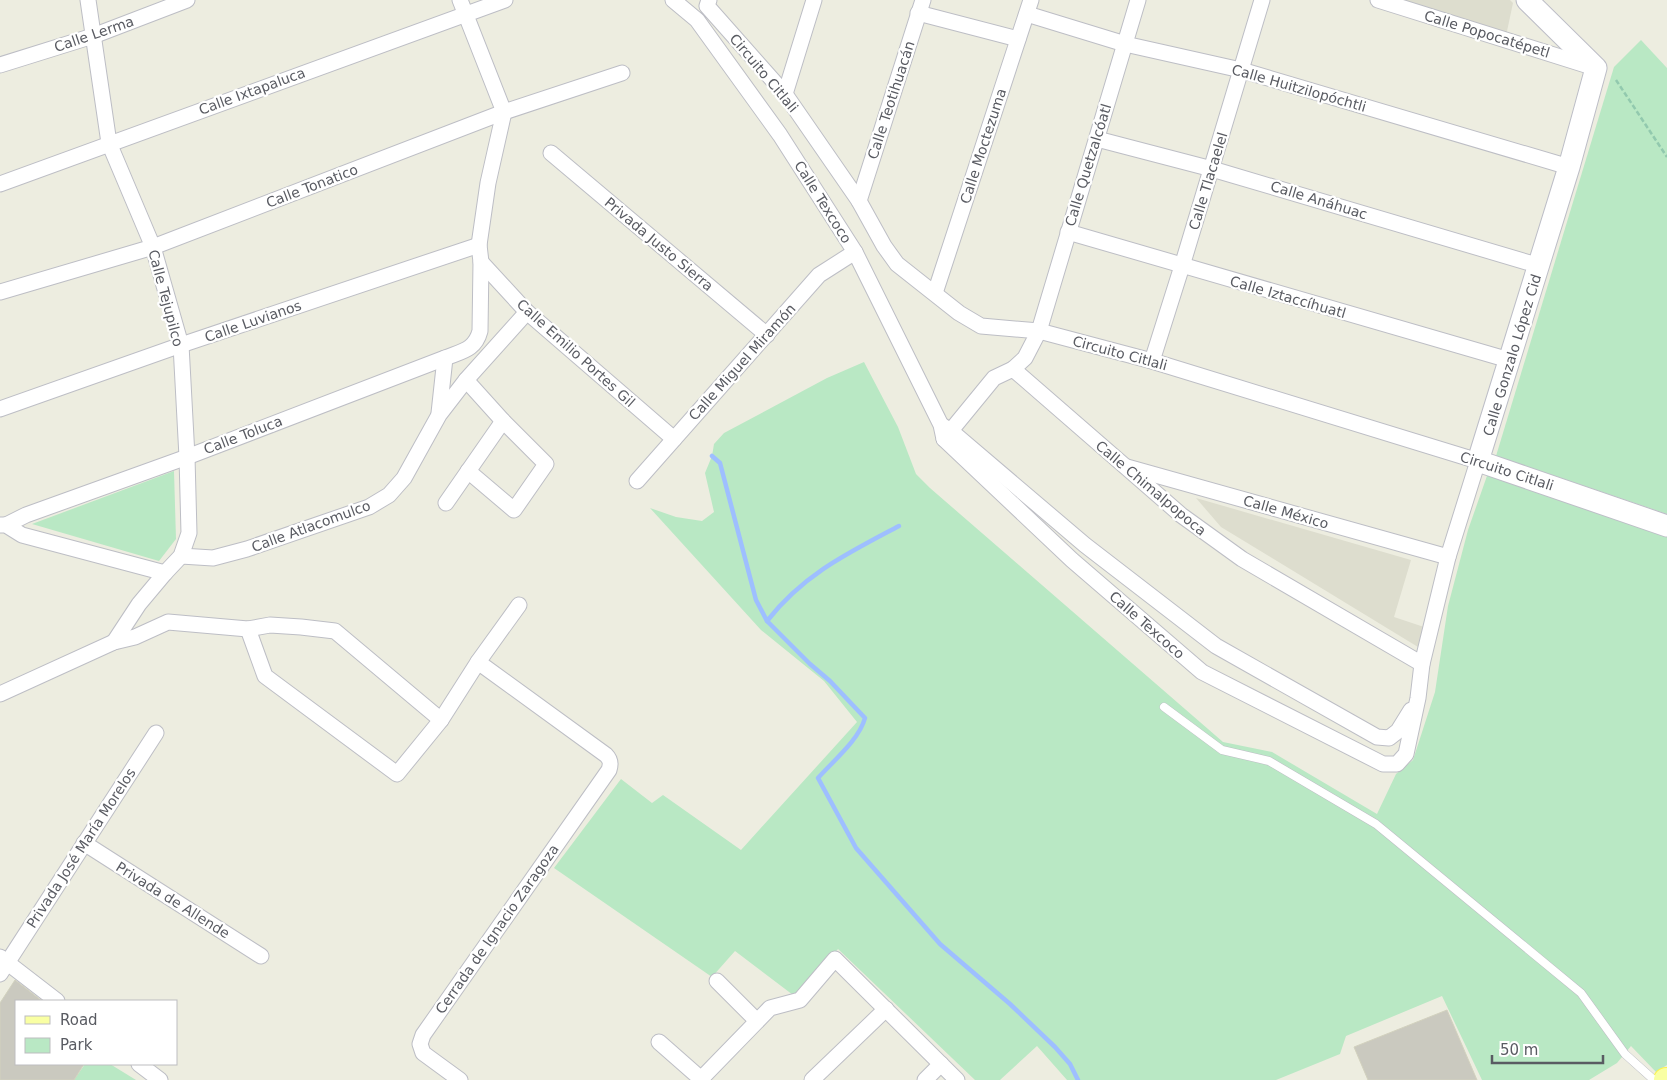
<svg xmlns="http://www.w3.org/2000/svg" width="1667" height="1080" viewBox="0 0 1667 1080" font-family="'DejaVu Sans',sans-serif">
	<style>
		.education { fill: #ddddce }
		.green { fill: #b9e8c4 }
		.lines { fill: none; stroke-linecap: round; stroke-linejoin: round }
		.stream { stroke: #9ebfff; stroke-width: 4.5 }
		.building { fill: #cac9bf; stroke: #d2d1be }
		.lane-casing { stroke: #bdbec5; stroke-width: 9 }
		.street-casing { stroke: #bdbec5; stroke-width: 17 }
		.secondary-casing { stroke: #bdbec7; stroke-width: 23 }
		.primary-casing { stroke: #fdf349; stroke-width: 26 }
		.path { stroke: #92c9ae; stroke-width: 2.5; stroke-dasharray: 5 2.5; stroke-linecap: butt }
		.lane { stroke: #fff; stroke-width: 8 }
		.street { stroke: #fff; stroke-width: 15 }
		.secondary { stroke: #fff; stroke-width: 21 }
		.primary { stroke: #f9ffa3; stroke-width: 24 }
		.labels { text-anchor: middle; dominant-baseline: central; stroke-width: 4.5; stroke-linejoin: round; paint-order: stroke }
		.street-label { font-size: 14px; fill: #595b62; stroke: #fff }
	</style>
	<rect width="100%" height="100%" fill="#edede0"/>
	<!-- education -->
	<g class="education">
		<polygon points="1395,0 1510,0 1513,3 1506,36"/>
		<polygon points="1196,498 1411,560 1394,617 1424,627 1418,647 1221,527"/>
	</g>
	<!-- green -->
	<g class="green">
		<polygon points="1641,40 1667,68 1667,514 1496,456 1614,67"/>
		<polygon points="864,362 898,427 916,474 930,488 1223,742 1272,752 1377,814 1396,774 1413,760 1435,692 1448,606 1468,530 1488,473 1667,535 1667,1065 1656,1072 1631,1046 1617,1063 1589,1080 1482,1080 1442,996 1346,1036 1340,1054 1276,1080 1067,1080 1037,1046 1000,1080 975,1080 838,949 797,998 735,951 712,977 554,868 621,779 652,803 663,795 741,850 857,722 824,681 761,630 650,508 676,517 702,521 714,512 705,473 712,456 714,444 724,433 827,378"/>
		<polygon points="174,471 176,539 159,561 32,524"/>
		<polygon points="85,1064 110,1064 136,1080 74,1080"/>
	</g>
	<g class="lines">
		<!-- stream -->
		<g class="stream">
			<path d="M712,456L720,463L756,600L767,621L810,664L830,681L865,718C859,740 833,761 818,778L856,848L940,944L1010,1004L1055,1047L1070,1064L1078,1080"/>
			<path d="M767,621C804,574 848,553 899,526"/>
		</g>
	</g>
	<!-- building -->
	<g class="building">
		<polygon points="15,980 42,1001 16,1001 16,1064 84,1064 74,1080 0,1080 0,1003"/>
		<polygon points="1447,1010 1477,1080 1368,1080 1354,1047"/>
	</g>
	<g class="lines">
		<!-- lane casing -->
		<g class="lane-casing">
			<polyline id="lane" points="1164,707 1222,750 1269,761 1376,824 1581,993 1625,1054 1654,1080"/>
		</g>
		<!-- street casing -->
		<g class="street-casing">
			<g id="street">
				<polyline points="88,0 109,143 153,247 181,345 187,457 189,533 181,556 165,573 139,604 114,642"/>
				<polyline points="673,0 697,20 780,135 855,252 941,425 944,439 1072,560 1202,672 1383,764 1397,764 1406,754 1418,698 1422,664 1448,557 1478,461 1152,361 1039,331 981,326 959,313 897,264 884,246 859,201 785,94 707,6 709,0"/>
				<polyline points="1378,0 1592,67"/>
				<polyline points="918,13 1018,39"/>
				<polyline points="1027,14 1125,44 1241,70 1569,167"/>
				<polyline points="0,65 93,36 187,0"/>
				<polyline points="785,94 814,0"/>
				<polyline points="1097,139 1212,169 1540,266"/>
				<polyline points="551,153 767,335"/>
				<polyline points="0,184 505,0"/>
				<polyline points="859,201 923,0"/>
				<polyline points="1068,232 1509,360"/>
				<polyline points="481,262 527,312 674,439"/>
				<polyline points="0,292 153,247 504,112 622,73"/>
				<polyline points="935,293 1031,0"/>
				<polyline points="1152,361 1182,266 1262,0"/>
				<polyline points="1013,369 1025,358 1039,331 1138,0"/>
				<polyline points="466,380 503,421 546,464 514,510 468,471"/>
				<polyline points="0,409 181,345 479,245"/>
				<polyline points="439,413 445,358"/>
				<polyline points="943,426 951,431 1085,545 1216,646 1377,737 1389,738 1398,731 1411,710"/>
				<polyline points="944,439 994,378 1013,369 1181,515 1242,559 1422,664"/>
				<polyline points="1127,467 1448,557"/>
				<polyline points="637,481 819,275 855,252"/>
				<polyline points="446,503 503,421"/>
				<polyline points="0,525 6,525 22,535 165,573"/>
				<path d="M6,525L26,515L187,457L445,358C462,351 475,350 480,331L481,262L479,245L488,183L504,112L460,0"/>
				<polyline points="181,556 213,558 247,549 369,507 389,495 404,478 439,415 466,380 527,312"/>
				<polyline points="248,629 265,676 397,774 441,720 478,662 519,605"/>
				<polyline points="0,694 114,642 135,637 168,622 248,629 270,625 301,627 335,631 441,720"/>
				<polyline points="84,843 261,956"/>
				<polyline points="0,957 57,1001"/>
				<polyline points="0,974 156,733"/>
				<polyline points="717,981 757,1021"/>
				<polyline points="659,1042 701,1079"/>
				<polyline points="139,1064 160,1080"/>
				<path d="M460,1080L423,1053L420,1044L423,1035L609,770C611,764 611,760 606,755L478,662"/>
				<polyline points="700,1080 770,1008 800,1000 835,959 957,1080"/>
				<polyline points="812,1080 886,1009"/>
				<polyline points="925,1080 941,1064"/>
			</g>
		</g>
		<!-- secondary casing -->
		<g class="secondary-casing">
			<polyline id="secondary" points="1527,0 1596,68 1569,167 1478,461 1667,526"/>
		</g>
		<!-- primary casing -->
		<g class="primary-casing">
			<polyline id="primary" points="1666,1080 1667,1080"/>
		</g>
		<!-- path -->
		<polyline class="path" points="1616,80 1667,157"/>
		<!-- lane -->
		<use href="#lane" class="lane"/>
		<!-- street -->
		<use href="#street" class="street"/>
		<!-- secondary -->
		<use href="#secondary" class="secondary"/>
		<!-- primary -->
		<use href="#primary" class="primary"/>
	</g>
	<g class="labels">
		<!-- street labels -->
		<g class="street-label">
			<text transform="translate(94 34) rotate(-19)">Calle Lerma</text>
			<text transform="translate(1487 34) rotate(17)">Calle Popocatépetl</text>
			<text transform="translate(764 73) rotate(50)">Circuito Citlali</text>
			<text transform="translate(1299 88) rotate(16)">Calle Huitzilopóchtli</text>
			<text transform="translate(252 91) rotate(-20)">Calle Ixtapaluca</text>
			<text transform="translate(891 100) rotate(-72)">Calle Teotihuacán</text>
			<text transform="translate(983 146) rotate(-72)">Calle Moctezuma</text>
			<text transform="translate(1088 165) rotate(-73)">Calle Quetzalcóatl</text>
			<text transform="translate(1208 181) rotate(-73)">Calle Tlacaelel</text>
			<text transform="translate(312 186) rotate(-21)">Calle Tonatico</text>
			<text transform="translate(1319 200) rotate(17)">Calle Anáhuac</text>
			<text transform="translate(823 202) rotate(58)">Calle Texcoco</text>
			<text transform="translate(659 244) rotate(40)">Privada Justo Sierra</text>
			<text transform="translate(1288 297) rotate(16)">Calle Iztaccíhuatl</text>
			<text transform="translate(166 298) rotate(75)">Calle Tejupilco</text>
			<text transform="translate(253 321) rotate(-19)">Calle Luvianos</text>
			<text transform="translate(576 353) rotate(42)">Calle Emilio Portes Gil</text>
			<text transform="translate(1120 353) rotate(15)">Circuito Citlali</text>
			<text transform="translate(1512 355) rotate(-73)">Calle Gonzalo López Cid</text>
			<text transform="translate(742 362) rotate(-48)">Calle Miguel Miramón</text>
			<text transform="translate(243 435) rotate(-21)">Calle Toluca</text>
			<text transform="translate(1507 471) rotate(18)">Circuito Citlali</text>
			<text transform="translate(1151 488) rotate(40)">Calle Chimalpopoca</text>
			<text transform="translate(1286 512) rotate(16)">Calle México</text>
			<text transform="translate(311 526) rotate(-20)">Calle Atlacomulco</text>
			<text transform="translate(1147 625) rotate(41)">Calle Texcoco</text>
			<text transform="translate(81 848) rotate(-57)">Privada José María Morelos</text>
			<text transform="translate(173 900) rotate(32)">Privada de Allende</text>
			<text transform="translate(497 929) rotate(-55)">Cerrada de Ignacio Zaragoza</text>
		</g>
	</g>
	<!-- legend -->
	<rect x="15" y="1000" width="162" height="65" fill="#ffffff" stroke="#bdbdc0"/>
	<rect x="25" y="1016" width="25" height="8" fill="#f9ffa3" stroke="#bdbdc0"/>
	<text x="60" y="1025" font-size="15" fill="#595b62">Road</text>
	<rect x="25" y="1038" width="25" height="15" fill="#b9e8c4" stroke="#bdbdc0"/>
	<text x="60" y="1050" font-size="15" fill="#595b62">Park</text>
	<!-- scale -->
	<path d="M1492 1055v8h111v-8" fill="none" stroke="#595b62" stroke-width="2.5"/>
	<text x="1500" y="1055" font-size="15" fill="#595b62" stroke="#ffffff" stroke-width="4" paint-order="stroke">50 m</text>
</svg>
